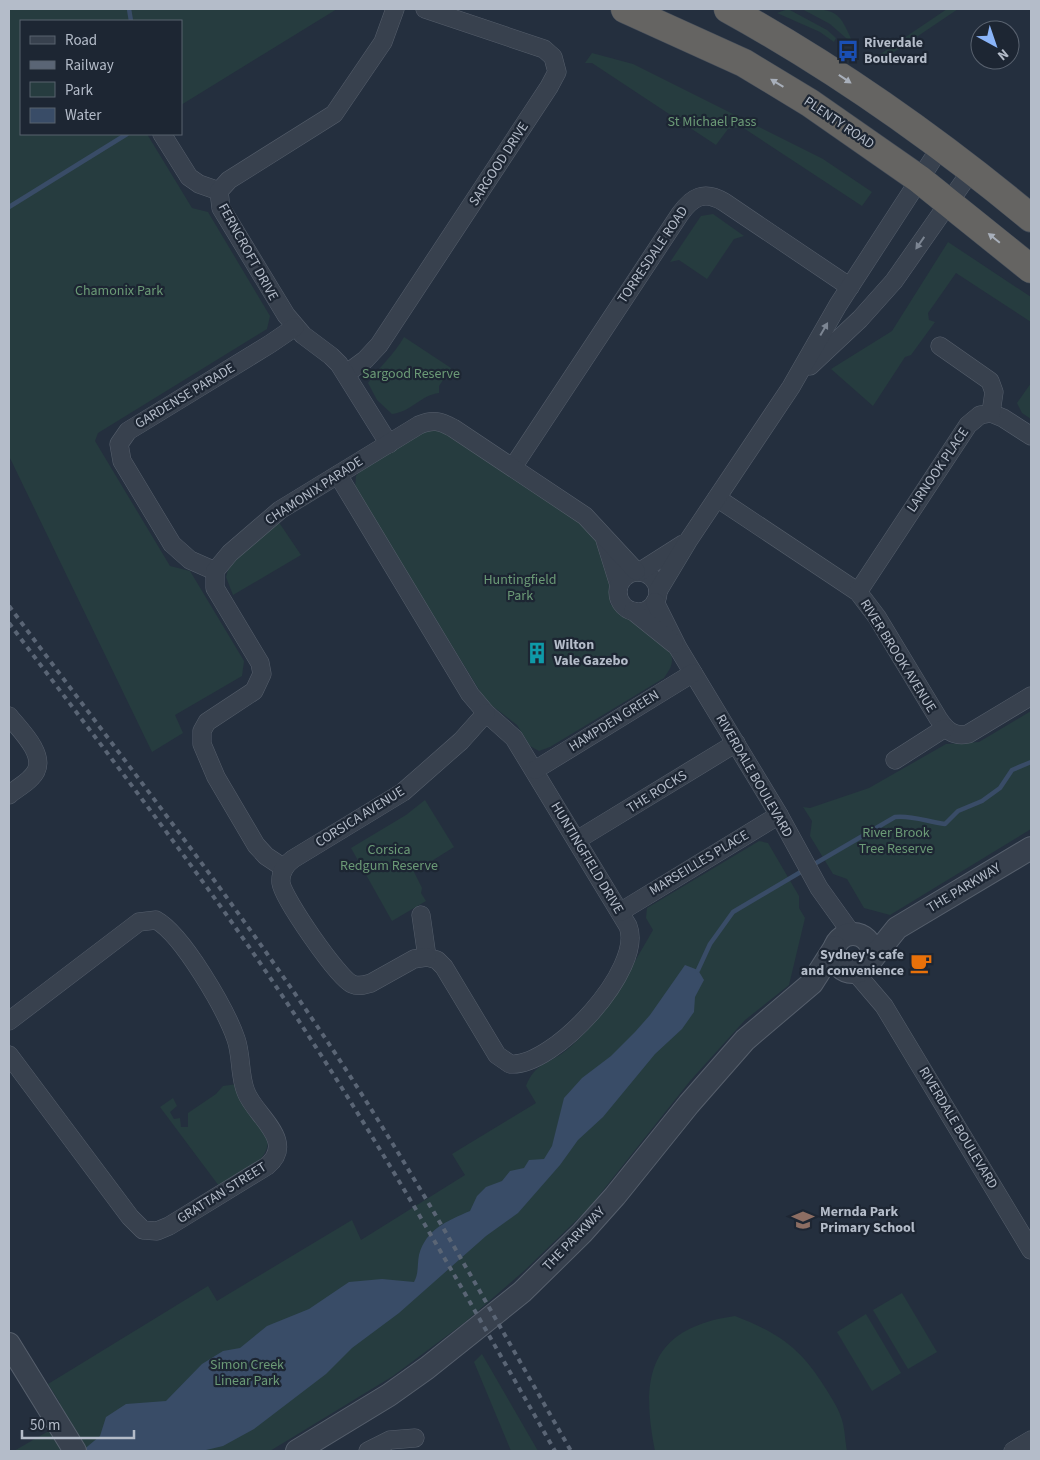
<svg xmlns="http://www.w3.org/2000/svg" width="1040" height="1460" viewBox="0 0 1040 1460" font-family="'Source Sans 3',sans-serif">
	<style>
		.green { fill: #263c3f }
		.water { fill: #394c67 }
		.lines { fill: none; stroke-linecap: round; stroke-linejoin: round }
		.stream { stroke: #394c67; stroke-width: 4.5 }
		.minor-casing { stroke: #565f6c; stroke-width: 19 }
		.tertiary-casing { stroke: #565f6c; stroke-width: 24 }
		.trunk-casing { stroke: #434c59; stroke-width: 29 }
		.minor { stroke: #38414e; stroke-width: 18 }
		.tertiary { stroke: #38414e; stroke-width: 22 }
		.trunk { stroke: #656462; stroke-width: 28 }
		.rail { stroke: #5a6575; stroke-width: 4; stroke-dasharray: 5 5; stroke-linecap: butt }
		.oneway { fill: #a8afba }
		.oneway2 { fill: #7c8592 }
		.labels { text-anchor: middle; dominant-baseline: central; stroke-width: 4.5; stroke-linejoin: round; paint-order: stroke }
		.poi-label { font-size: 14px; font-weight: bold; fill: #b4bcc9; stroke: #1d2633; text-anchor: start }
		.park-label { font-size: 14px; fill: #6b9a76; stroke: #1d2633 }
		.street-label { font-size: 14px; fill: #b4bcc9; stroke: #1d2633 }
	</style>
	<rect width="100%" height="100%" fill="#242f3e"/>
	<!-- green -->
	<g class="green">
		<polygon points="9,9 337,9 181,105 181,21 21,21 21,134 147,134 192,208 208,212 270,316 267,329 98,433 95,441 170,566 190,571 244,661 242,676 175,715 183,733 152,752 9,456"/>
		<polygon points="788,9 827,30 836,38 834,42 820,32 777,13"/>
		<path d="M802,9C839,9 839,12 854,45L830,24Z"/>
		<polygon points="947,9 958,9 881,61 876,57"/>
		<polygon points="592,53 633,64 823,159 872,192 862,206 742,127 728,129 716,145 592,63 585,63"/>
		<polygon points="713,214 744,236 734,239 707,279 679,260 670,262 701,216"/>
		<polygon points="948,242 1031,297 1031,322 956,273 928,313 929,320 935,322 911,355 905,357 873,406 831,369 892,331"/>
		<path d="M404,337L451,368L439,386V393C421,395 411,412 392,414L377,400L368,383C379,367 394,355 404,337Z"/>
		<polygon points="1031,383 1031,419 1022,413 1017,403"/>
		<path d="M428,430H439L573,516L596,539L610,576V604L670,649C674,662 672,667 664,678L550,747L539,751L530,746L517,725L486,701L355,488L356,476L365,466Z"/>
		<polygon points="278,521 301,555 233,595 226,577 230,563"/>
		<polygon points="1031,711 1031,829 890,915 864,908 847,879 833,874 810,836 812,821 803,807 810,808 869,788 946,744 979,742"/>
		<polygon points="425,800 454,847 414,872 422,888 421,893 426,901 392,921 351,848 406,815"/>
		<path d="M759,841L768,843L799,896V908L805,918L789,985L745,1020L690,1081L589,1208L525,1270L464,1323L393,1376L270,1451L83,1450L60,1411V1403L48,1384L208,1286L217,1301L352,1220L361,1240L465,1175L452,1154L536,1103L526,1086C535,1062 550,1064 568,1049C606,1016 628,973 653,930L646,918L647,908Z"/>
		<path d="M237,1084L268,1140C268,1165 237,1175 219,1186L160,1107L173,1098L177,1106L170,1112L174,1119L180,1118L181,1127H188V1113L216,1094L223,1086Z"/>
		<polygon points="902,1293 937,1352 908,1369 873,1310"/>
		<polygon points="866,1314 901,1373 872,1391 837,1332"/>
		<path d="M735,1316C779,1333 801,1348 826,1389C832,1399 839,1409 842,1420C845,1430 845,1441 847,1451H655C640,1376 650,1328 735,1316Z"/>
		<polygon points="482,1354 538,1451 511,1451 474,1362"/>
		<polygon points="52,1429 65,1451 14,1451"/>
	</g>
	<!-- water -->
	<path class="water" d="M685,965L698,970L704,980L695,997L694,1012L682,1029L655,1054L603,1117L578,1140L560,1165L518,1213L486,1236L399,1313L352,1348L326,1374L254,1429L223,1446L202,1451H82L100,1436L106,1417L126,1404L166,1401L202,1364L223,1351L240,1348L267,1326L309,1309L349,1282L382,1279L414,1282C419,1273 417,1265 419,1255C426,1229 447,1221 470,1211L477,1196L486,1187L502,1181L510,1171L524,1168L529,1160L544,1159L552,1146L564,1098L582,1078L611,1056L635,1032L650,1015Z"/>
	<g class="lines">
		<!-- stream -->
		<g class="stream">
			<polyline points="129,9 131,21"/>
			<polyline points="9,207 127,134"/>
			<path d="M811,866L895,817C912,815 928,822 945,824L958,811L982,801L1000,788L1012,770L1031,762"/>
			<polyline points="698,970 710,944 733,912 804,870"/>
		</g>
		<!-- minor casing -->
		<g class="minor-casing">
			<g id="minor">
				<polyline points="162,134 189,177 199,184 219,191"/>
				<polyline points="810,366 860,319 894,281 971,171"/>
				<polyline points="346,374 365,360 379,345 549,87 557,72 553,57 544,49 425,9"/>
				<polyline points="991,413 1003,418 1031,436"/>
				<polyline points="389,444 339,364 331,356 303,335 286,315 221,208 219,191 229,180 334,114 383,42 395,9"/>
				<path d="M513,467L680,214C692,197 704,190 724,202L850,287"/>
				<path d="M338,475L470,694L486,713L514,738L628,926C645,968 553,1068 510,1064L497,1055L444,967L437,960L427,957L421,915"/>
				<path d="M717,498L858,592L877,617L938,718C946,730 953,737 968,734L1031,696"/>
				<polyline points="605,540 619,585"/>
				<polyline points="215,571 190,560 172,544 122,461 119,444 128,431 270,344 295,327"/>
				<circle cx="638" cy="592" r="20"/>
				<polyline points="639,572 683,544"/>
				<polyline points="658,591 688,541 791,387 838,305 940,148"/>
				<polyline points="858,592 968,425 980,415 991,413 994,392 990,381 940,346"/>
				<polyline points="655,602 678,648 779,815 819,888 852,934"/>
				<polyline points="633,611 674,644"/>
				<path d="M9,716C19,729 45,753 36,771C31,781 17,788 9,795"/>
				<polyline points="895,760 945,728"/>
				<polyline points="535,770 693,673"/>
				<polyline points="577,840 736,743"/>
				<path d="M284,868L266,856L256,845L216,777L202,744V731L207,722L254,691L262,674L260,663L215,588V571L230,553L280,510L419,425C433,419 440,421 453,428L585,516L636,571"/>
				<polyline points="620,912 779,815"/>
				<path d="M427,957L414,959L371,983C364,985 359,987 352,984C338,978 283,898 281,883C280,873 285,865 293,859L403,792L461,741L486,713"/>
				<polyline points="855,972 884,1006 1031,1250"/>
				<path d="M9,1021L139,922L156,920C183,935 226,1010 236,1039C242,1056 239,1075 246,1092C255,1116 297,1141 267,1166L169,1226L157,1231L143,1230L130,1217L9,1055"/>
				<polyline points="368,1451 390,1440 415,1438"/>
				<polyline points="1013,1451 1031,1440"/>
			</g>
		</g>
		<!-- tertiary casing -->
		<g class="tertiary-casing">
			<g id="tertiary">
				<circle cx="853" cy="953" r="19"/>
				<polyline points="872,959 897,928 1031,848"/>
				<polyline points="9,1344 75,1451"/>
				<polyline points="297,1451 389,1395 427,1368 522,1292 582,1233 615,1196 689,1104 745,1040 812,983 835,947"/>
			</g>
		</g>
		<!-- trunk casing -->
		<g class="trunk-casing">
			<g id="trunk">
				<polyline points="625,9 744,63 810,103 919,179 1031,269"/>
				<path d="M728,9C835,68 937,140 1031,218"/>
			</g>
		</g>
		<!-- minor -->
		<use href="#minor" class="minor"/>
		<!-- tertiary -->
		<use href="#tertiary" class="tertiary"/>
		<!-- trunk -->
		<use href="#trunk" class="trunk"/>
		<!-- rail -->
		<g class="rail">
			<path d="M9,606C112,745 220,882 317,1026C409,1162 489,1308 571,1451"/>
			<path d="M9,623C111,759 216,892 308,1035C396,1170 475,1311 555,1451"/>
		</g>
	</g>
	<!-- one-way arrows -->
	<defs><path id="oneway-solid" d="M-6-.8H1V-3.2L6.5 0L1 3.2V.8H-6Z" transform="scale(1.25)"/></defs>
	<g class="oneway">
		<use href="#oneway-solid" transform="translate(845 79) rotate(34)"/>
		<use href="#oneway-solid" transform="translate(777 83) rotate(-149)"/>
		<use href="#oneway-solid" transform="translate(994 238) rotate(-141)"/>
	</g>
	<g class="oneway2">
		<use href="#oneway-solid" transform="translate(920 243) rotate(125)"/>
		<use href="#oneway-solid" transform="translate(824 329) rotate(-60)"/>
	</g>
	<!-- icons -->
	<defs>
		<g id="bus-bare" transform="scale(1.725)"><path d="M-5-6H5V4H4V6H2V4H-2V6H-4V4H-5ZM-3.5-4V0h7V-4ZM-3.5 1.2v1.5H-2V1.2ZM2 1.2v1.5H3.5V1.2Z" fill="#1a4fb4" stroke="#1d2633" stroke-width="2.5" paint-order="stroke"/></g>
		<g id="building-bare" transform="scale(1.725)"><path d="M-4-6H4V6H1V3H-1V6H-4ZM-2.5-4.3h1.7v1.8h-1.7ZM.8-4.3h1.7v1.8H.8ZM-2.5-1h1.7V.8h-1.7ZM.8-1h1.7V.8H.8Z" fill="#0f9aa8" stroke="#1d2633" stroke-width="2.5" paint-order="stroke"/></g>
		<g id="cafe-bare" transform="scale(1.725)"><path d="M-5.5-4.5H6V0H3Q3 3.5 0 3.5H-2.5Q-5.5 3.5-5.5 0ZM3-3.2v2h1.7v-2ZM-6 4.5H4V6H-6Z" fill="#e8710a" stroke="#1d2633" stroke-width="2.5" paint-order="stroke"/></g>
		<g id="school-bare" transform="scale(1.725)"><path d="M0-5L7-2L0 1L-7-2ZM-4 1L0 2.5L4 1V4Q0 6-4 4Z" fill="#8d6e63" stroke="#1d2633" stroke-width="2.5" paint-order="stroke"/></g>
	</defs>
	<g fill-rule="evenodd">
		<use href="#bus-bare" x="848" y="51"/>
		<use href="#building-bare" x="537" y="653"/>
		<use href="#cafe-bare" x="921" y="963"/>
		<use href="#school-bare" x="803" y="1220"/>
	</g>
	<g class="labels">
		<!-- poi labels -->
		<g class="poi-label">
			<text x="864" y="43">Riverdale<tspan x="864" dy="16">Boulevard</tspan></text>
			<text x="554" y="645">Wilton<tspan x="554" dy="16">Vale Gazebo</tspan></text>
			<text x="904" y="955" text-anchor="end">Sydney's cafe<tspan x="904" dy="16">and convenience</tspan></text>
			<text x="820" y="1212">Mernda Park<tspan x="820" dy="16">Primary School</tspan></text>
		</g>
		<!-- park labels -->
		<g class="park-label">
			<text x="712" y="122">St Michael Pass</text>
			<text x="119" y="291">Chamonix Park</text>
			<text x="411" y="374">Sargood Reserve</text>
			<text x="520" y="580">Huntingfield<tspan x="520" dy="16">Park</tspan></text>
			<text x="896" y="833">River Brook<tspan x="896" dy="16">Tree Reserve</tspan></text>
			<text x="389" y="850">Corsica<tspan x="389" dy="16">Redgum Reserve</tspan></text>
			<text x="247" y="1365">Simon Creek<tspan x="247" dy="16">Linear Park</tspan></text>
		</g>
		<!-- street labels -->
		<g class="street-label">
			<text transform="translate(839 123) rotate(34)">PLENTY ROAD</text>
			<text transform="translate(499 164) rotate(-57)">SARGOOD DRIVE</text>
			<text transform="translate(248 252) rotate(61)">FERNCROFT DRIVE</text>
			<text transform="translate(653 255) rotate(-56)">TORRESDALE ROAD</text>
			<text transform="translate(185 396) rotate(-31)">GARDENSE PARADE</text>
			<text transform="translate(938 470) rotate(-56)">LARNOOK PLACE</text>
			<text transform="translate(314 491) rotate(-33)">CHAMONIX PARADE</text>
			<text transform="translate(898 656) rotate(58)">RIVER BROOK AVENUE</text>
			<text transform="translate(614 721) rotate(-32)">HAMPDEN GREEN</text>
			<text transform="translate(754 776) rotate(60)">RIVERDALE BOULEVARD</text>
			<text transform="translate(657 792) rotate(-32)">THE ROCKS</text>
			<text transform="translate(360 817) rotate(-32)">CORSICA AVENUE</text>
			<text transform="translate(587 858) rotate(59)">HUNTINGFIELD DRIVE</text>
			<text transform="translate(699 863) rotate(-31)">MARSEILLES PLACE</text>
			<text transform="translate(964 888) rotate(-31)">THE PARKWAY</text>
			<text transform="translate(958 1128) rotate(59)">RIVERDALE BOULEVARD</text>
			<text transform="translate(222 1193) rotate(-32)">GRATTAN STREET</text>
			<text transform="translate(574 1239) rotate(-46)">THE PARKWAY</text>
		</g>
	</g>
	<!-- border -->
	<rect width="1040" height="1460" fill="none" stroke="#b4bcc9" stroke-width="20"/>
	<!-- legend -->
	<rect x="20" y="20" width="162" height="115" fill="#1d2633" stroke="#59626f"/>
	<rect x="30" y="36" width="25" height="8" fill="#38414e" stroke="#59626f"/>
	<text x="65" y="45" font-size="15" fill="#b4bcc9">Road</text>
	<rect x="30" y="61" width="25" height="8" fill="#5a6575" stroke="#59626f"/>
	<text x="65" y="70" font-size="15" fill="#b4bcc9">Railway</text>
	<rect x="30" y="82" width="25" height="15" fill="#263c3f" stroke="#59626f"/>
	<text x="65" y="95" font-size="15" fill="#b4bcc9">Park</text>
	<rect x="30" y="108" width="25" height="15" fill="#394c67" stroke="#59626f"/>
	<text x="65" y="120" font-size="15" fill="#b4bcc9">Water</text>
	<!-- north arrow -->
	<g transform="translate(995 45) rotate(140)"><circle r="24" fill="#1d2633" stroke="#59626f"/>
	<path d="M0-4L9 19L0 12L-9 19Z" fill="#8ab4f8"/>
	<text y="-8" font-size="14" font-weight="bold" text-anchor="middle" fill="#b4bcc9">N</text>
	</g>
	<!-- scale -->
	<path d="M22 1430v8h112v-8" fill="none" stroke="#b4bcc9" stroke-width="2.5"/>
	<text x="30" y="1430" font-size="15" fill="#b4bcc9" stroke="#1d2633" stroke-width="4" paint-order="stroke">50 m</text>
</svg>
